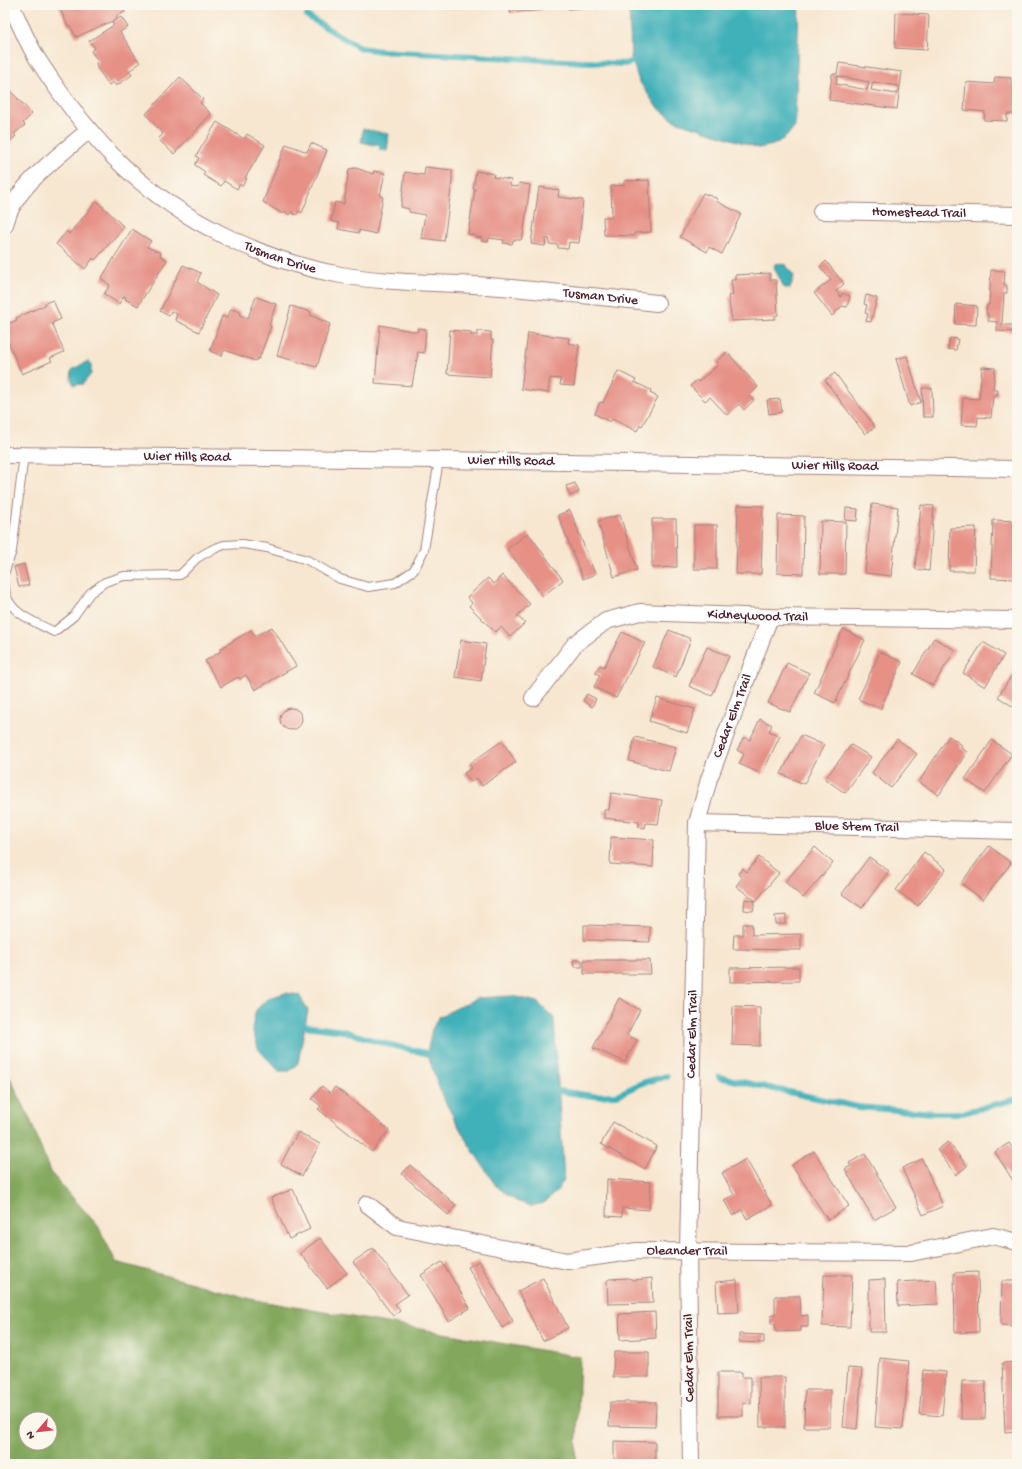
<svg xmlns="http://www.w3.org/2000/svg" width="1022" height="1469" viewBox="0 0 1022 1469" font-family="'Gochi Hand',sans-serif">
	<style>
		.forest { fill: #83a85d; stroke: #666444; fill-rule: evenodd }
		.water { fill: #3fb0b9; stroke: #446872 }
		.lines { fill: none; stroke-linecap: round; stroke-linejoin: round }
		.stream { stroke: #3fb0b9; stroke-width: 6 }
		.building { fill: #e69086; fill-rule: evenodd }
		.lane-casing { stroke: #a0837e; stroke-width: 10 }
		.street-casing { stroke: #a0837e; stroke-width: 18 }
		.lane { stroke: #fff; stroke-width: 8 }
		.street { stroke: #fff; stroke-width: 16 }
		.labels { text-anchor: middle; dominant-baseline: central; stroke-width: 3; stroke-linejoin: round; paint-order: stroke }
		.street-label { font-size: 14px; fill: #4a1f2b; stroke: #fbf7ec }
	</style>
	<rect width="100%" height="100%" fill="#fbf7ec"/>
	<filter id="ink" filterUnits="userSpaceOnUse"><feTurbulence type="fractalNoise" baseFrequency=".025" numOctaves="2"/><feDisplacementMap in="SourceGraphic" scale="8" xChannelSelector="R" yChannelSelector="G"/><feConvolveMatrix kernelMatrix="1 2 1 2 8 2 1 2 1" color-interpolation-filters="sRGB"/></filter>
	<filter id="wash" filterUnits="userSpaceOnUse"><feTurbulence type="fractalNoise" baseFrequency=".012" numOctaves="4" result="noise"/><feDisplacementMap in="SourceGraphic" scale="16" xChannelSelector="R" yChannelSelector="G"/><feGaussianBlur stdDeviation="0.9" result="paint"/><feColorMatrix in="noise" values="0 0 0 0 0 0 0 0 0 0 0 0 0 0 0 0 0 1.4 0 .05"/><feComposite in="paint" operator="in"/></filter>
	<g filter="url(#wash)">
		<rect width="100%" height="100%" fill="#f7e7d1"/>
		<!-- forest -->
		<path class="forest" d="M5,1067L30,1119L50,1172L98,1226L116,1262L255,1300L580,1357L576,1464H5ZM26,1419H50V1443H26Z"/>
		<!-- water -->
		<g class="water">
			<polygon points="629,5 799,5 795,126 786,137 773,145 759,148 675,121 656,106 639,81 631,57"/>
			<polygon points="363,129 389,134 387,151 380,150 380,146 361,142"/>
			<path d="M776,263L786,265L794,276L790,289L783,287C781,278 777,276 774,266Z"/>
			<polygon points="88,361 91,363 91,374 83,384 74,385 71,379 72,370"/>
			<polygon points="286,993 299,995 308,1010 298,1063 290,1071 279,1071 259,1050 252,1029 256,1010 268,998"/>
			<polygon points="512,996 537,1002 554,1018 564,1179 557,1191 544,1203 531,1206 516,1201 496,1186 466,1140 442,1096 427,1053 432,1029 439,1017 477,998"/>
		</g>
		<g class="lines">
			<!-- stream -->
			<g class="stream">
				<polyline points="307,16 360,48 381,51 624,64 639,60"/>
				<polyline points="305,1026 344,1031 382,1043 434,1055"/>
				<polyline points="719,1077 858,1107 934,1113 962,1113 1017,1099"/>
				<polyline points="552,1090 592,1096 617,1095 642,1083 667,1076"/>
			</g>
		</g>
		<g id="blocks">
			<!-- building -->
			<g class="building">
				<polygon points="58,5 122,5 125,12 116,16 117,19 76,37 70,26 68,26"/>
				<polygon points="438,5 457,5 457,9 438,7"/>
				<polygon points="510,5 542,5 542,10 510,13"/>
				<polygon points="567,5 612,5 612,7 596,9 596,7 568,9"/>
				<polygon points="896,13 929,15 927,50 895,48"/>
				<polygon points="121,17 128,27 120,32 140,63 129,71 132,75 116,86 113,82 109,85 97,68 96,63 98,61 91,51 95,48 89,41 114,25 112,22"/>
				<path d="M839,63L902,72L897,109L829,100L832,74H837ZM837,76L869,82L867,90L836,84ZM873,82L899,86L897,94L871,90Z"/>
				<polygon points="180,77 203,99 200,103 211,114 174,154 158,139 163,134 146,114"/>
				<polygon points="995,77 1011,78 1011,85 1017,85 1017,114 1007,114 1007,121 984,120 985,112 964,110 966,82 994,84"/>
				<polygon points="5,85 32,114 23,123 25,125 14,134 16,136 5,146"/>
				<polygon points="217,122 244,139 247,134 265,145 245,178 247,179 242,186 240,184 237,189 224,181 221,186 203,175 205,172 195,165 199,158 196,156"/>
				<polygon points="311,143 327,150 302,213 299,211 296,215 291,212 289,215 285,211 283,214 263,202 286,144 307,152"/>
				<polygon points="425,167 452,170 452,181 444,241 421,238 425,215 409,212 409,209 401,207 405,172 424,175"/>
				<polygon points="356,168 373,174 374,171 385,173 380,196 383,197 376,234 359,230 359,233 338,229 339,223 331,221 335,202 344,204 349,169"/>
				<polygon points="476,171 494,174 493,177 511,180 510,186 518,187 519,183 530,185 523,237 522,237 521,240 513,240 512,244 503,243 504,240 489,238 488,242 481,241 482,238 476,237 476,236 468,234 475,189 473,189"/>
				<polygon points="649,180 651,232 634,233 634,236 604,235 603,217 612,217 611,186 624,185 624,181"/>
				<polygon points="539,187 559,190 558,197 583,200 579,243 569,242 568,249 558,248 558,245 549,244 550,239 546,239 545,246 531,244"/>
				<polygon points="703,193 718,199 716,201 741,214 722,254 709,247 707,252 680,237"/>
				<polygon points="97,201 124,227 95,260 93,258 85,269 56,244 67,231 69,234"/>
				<polygon points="132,229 151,241 147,247 161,253 160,256 167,260 138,306 125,299 126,297 124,296 119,304 104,294 110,285 101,279"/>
				<polygon points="826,261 844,284 836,291 841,297 842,293 850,296 847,307 842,306 832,316 814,293 831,280 820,267"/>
				<polygon points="183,265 201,273 197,282 217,295 199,332 175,320 177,314 171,311 169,316 160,311"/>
				<polygon points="991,270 1005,271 1004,285 1007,285 1007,293 1004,293 1002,325 1014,325 1014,332 997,331 997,322 988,321 988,314 986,313 987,305 989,305"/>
				<polygon points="770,273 770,280 776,280 778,315 775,316 775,319 732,321 728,296 733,295 731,280 735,280 735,275"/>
				<polygon points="866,295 877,298 871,322 866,321 868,314 865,313 867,305 864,304"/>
				<polygon points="256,297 276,304 269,325 271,326 259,359 257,358 256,361 224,350 222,356 210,351 222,316 227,318 231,309 241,312 240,315 248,318"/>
				<polygon points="53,300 61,319 52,323 64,352 50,358 52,361 22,374 5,335 5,325 17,320 16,318 45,305 45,303"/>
				<polygon points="956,304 977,306 976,325 955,324"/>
				<polygon points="291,306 311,312 310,315 330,324 317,367 277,356"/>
				<polygon points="380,325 417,332 418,328 426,329 424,353 418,352 412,386 375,383"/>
				<polygon points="450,330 471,332 471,335 478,335 478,331 491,332 491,340 493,340 490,377 447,374"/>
				<polygon points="528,333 569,338 568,343 579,345 574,386 560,385 561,379 550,378 548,393 521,389"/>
				<polygon points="950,338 958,339 956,350 948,349"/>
				<polygon points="727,352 758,387 749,396 754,400 744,410 739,404 727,415 710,397 705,401 690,386 697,380 698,382 718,365 716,362"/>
				<polygon points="907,356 921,402 910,406 896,359"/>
				<polygon points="982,367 995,368 993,390 998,390 997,396 993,396 991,418 978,417 977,426 961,425 963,398 979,399"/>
				<polygon points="618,371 636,380 634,382 651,390 650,393 658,397 642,426 640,425 637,431 612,419 610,422 595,414 600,402 603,403"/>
				<polygon points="835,373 875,427 865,434 825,380"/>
				<polygon points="922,388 932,388 933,417 923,417"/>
				<polygon points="780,399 782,412 769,414 767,400"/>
				<polygon points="575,483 579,492 570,496 566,486"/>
				<polygon points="872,504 898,507 891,576 865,573"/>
				<polygon points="738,505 763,506 761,574 736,574"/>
				<polygon points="921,505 934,506 929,571 915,569"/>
				<polygon points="846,508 858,509 857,521 845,520"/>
				<polygon points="570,510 595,574 583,579 558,515"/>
				<polygon points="620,515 637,570 614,577 598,521"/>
				<polygon points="778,515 804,516 803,574 777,573"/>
				<polygon points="652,519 676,519 677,567 652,568"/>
				<polygon points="993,520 1017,521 1016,579 991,578"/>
				<polygon points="821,521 846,522 845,574 820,574"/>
				<rect x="694" y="525" width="23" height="44"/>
				<polygon points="976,527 974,571 949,571 950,528"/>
				<polygon points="528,533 563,580 543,596 507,549"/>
				<polygon points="24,564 29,585 19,587 14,567"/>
				<polygon points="502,575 530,604 517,616 525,623 510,637 501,627 495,632 469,606 472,603 467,597 488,578 494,584"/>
				<polygon points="272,627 296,666 255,690 246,675 240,679 238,677 221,687 205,661 221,651 220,649 251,630 255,636"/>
				<polygon points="843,629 865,640 835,703 814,693"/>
				<polygon points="669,630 691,639 676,677 653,667"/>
				<polygon points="622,632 645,643 616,698 594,687 600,675 595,673 600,665 604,667"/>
				<polygon points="934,638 955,650 933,686 913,674"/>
				<polygon points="461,640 486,644 481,681 455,677"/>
				<polygon points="983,642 1004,655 985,687 963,673"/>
				<polygon points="707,647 729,656 712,696 689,686"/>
				<polygon points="880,652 902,662 880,709 858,699"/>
				<polygon points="787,663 809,673 790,712 768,703"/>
				<polygon points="1017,667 1017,709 998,697"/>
				<polygon points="587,694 596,699 592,707 583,701"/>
				<polygon points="657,698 695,709 687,733 649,721"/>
				<circle cx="291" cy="719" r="11"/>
				<polygon points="760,719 772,725 769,731 780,736 762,774 739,764 744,754 737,750 744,737 750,740"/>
				<polygon points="801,735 824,745 804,784 781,774"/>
				<polygon points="949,736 962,745 960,747 967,752 939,795 919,782"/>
				<polygon points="635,737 676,747 669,771 629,761"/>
				<polygon points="897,739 917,754 891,788 872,773"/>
				<polygon points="992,740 1012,754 985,793 965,779"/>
				<polygon points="502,741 516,762 482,786 477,778 471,782 464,773 472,768 469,764"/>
				<polygon points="851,745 871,757 845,793 825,779"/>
				<polygon points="611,793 662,800 658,824 646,823 645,828 639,827 639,822 604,818 604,810 609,810"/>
				<polygon points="611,837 654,840 653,867 610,864"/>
				<polygon points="989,846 1011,863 983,900 961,883"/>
				<polygon points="815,847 833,863 803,898 785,882"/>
				<polygon points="924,852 946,869 918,906 896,890"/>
				<polygon points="759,857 779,873 756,901 736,886 742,878 738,874 743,868 747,872"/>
				<polygon points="869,857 889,871 862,908 842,894"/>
				<polygon points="745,899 755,901 753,911 744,910"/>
				<polygon points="786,915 786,924 776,924 775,916"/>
				<polygon points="743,924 752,924 752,935 801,934 801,950 733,949 734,935 743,935"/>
				<polygon points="584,925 650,927 650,942 584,940"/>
				<polygon points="573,960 582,960 582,967 574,967"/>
				<polygon points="584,960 650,960 651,974 584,974"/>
				<polygon points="799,967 799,981 730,982 730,968"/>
				<polygon points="619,998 640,1010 627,1035 637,1040 625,1062 593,1048"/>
				<polygon points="733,1006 760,1007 760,1046 732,1045"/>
				<polygon points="322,1086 330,1093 335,1087 389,1130 372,1152 318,1109 321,1106 312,1099"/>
				<polygon points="613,1122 657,1146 645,1169 601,1144"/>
				<polygon points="298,1132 320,1144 302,1176 281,1164"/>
				<polygon points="948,1142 967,1166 956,1175 937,1150"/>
				<polygon points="1009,1143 1017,1155 1017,1187 995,1152"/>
				<polygon points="814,1151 849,1206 828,1220 792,1165"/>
				<polygon points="865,1154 896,1207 874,1220 845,1169 851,1166 849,1163"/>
				<polygon points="746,1159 772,1205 747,1219 742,1210 733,1216 724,1200 734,1195 722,1173"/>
				<polygon points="922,1159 943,1206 923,1215 902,1168"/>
				<polygon points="410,1165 456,1205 448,1215 402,1174"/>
				<polygon points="607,1179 651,1182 649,1210 622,1208 622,1217 606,1216"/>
				<polygon points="293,1189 310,1229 289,1239 271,1198"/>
				<polygon points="320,1238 347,1273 327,1288 300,1253"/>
				<polygon points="373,1248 408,1295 395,1304 400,1311 393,1316 353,1262"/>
				<polygon points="479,1261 513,1321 502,1328 468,1267"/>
				<polygon points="442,1262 470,1308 449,1321 421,1275"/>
				<polygon points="978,1272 979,1332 955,1333 954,1273"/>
				<polygon points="824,1275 852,1275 850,1327 822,1326"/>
				<polygon points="543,1278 568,1328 543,1341 518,1291"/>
				<polygon points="628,1278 634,1280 652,1278 653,1303 608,1304 607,1281 609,1279"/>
				<polygon points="885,1279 886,1332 869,1332 869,1280"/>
				<polygon points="737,1280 739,1312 718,1313 716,1282"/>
				<polygon points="936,1280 938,1304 898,1306 897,1282"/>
				<polygon points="1002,1281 1017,1281 1017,1326 1001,1325"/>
				<polygon points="775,1296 800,1296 801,1316 808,1315 808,1327 801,1327 801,1331 776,1332 775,1324 771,1324 771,1315 775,1314"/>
				<polygon points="655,1312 656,1338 620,1340 619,1314"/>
				<polygon points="739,1334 764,1335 764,1343 739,1342"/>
				<polygon points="614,1352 649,1352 649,1377 613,1377"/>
				<polygon points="880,1358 909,1361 903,1429 875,1427"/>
				<polygon points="1016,1362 1017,1431 1005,1432 1002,1363"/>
				<polygon points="848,1368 862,1369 857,1429 843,1427"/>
				<polygon points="923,1370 946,1372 942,1416 919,1414"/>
				<polygon points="718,1372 742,1372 742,1377 751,1377 751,1404 743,1403 743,1416 718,1416"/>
				<polygon points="759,1377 785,1377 785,1427 760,1427"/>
				<polygon points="962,1381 986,1381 985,1419 961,1419"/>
				<polygon points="805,1390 830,1390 830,1427 804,1427"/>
				<polygon points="610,1402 656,1402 655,1427 609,1426"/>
				<polygon points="614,1441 655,1442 655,1464 614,1464"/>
			</g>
		</g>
	</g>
	<g filter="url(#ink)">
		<use href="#blocks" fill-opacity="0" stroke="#a0837e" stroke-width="1"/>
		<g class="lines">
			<!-- lane casing -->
			<g class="lane-casing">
				<g id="lane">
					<polyline points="5,571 12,551 24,455"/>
					<path d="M5,588C6,613 36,622 54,632L74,616L90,593L105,582L124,576L180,575L197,558L211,550L224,545L243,544L267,548L307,560L340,579L368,587L395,583L414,570L424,550L439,460"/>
				</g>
			</g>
			<!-- street casing -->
			<g class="street-casing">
				<g id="street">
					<path id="s1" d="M11,5C20,24 28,45 40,63C64,100 92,137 124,167C180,220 265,262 341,275C385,283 430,282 474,285C535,289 596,297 657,303"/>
					<path id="s2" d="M821,211L1017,215"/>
					<path d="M5,225C13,187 61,155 89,130"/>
					<path id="s3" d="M5,455L439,460L1017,469"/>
					<path id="s4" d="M533,698L575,644L606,621L640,612L770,617L1017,620"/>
					<path id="s5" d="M697,823L1017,831"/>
					<path id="s6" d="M367,1204L397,1227L567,1261L637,1251L911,1253L993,1236L1017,1242"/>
					<path id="s7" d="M691,1464L688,1251L697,823L709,779L770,617"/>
				</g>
			</g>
			<!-- lane -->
			<use href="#lane" class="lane"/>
			<!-- street -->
			<use href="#street" class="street"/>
		</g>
	</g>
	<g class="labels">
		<!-- street labels -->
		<g class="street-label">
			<text stroke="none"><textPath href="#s2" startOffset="98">Homestead Trail</textPath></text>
			<text stroke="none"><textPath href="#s1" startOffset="381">Tusman Drive</textPath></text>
			<text stroke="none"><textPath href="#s1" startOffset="705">Tusman Drive</textPath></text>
			<text stroke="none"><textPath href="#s3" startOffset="182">Wier Hills Road</textPath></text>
			<text stroke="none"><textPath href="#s3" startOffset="506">Wier Hills Road</textPath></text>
			<text stroke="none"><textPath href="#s3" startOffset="830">Wier Hills Road</textPath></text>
			<text stroke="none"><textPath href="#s4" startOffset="260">Kidneywood Trail</textPath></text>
			<text stroke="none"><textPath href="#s7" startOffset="754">Cedar Elm Trail</textPath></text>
			<text stroke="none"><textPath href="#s5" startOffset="160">Blue Stem Trail</textPath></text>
			<text stroke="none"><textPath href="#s7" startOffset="430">Cedar Elm Trail</textPath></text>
			<text stroke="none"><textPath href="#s6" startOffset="332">Oleander Trail</textPath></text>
			<text transform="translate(690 1358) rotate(-91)">Cedar Elm Trail</text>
		</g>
	</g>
	<!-- margin -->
	<rect width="1022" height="1469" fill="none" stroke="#fbf7ec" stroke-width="20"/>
	<!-- north arrow -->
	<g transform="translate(38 1431) rotate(242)"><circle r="19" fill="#fbf7ec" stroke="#b4a19f"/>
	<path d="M0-3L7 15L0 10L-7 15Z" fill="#d1495b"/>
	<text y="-6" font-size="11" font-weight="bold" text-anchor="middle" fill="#4a1f2b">N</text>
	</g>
</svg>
